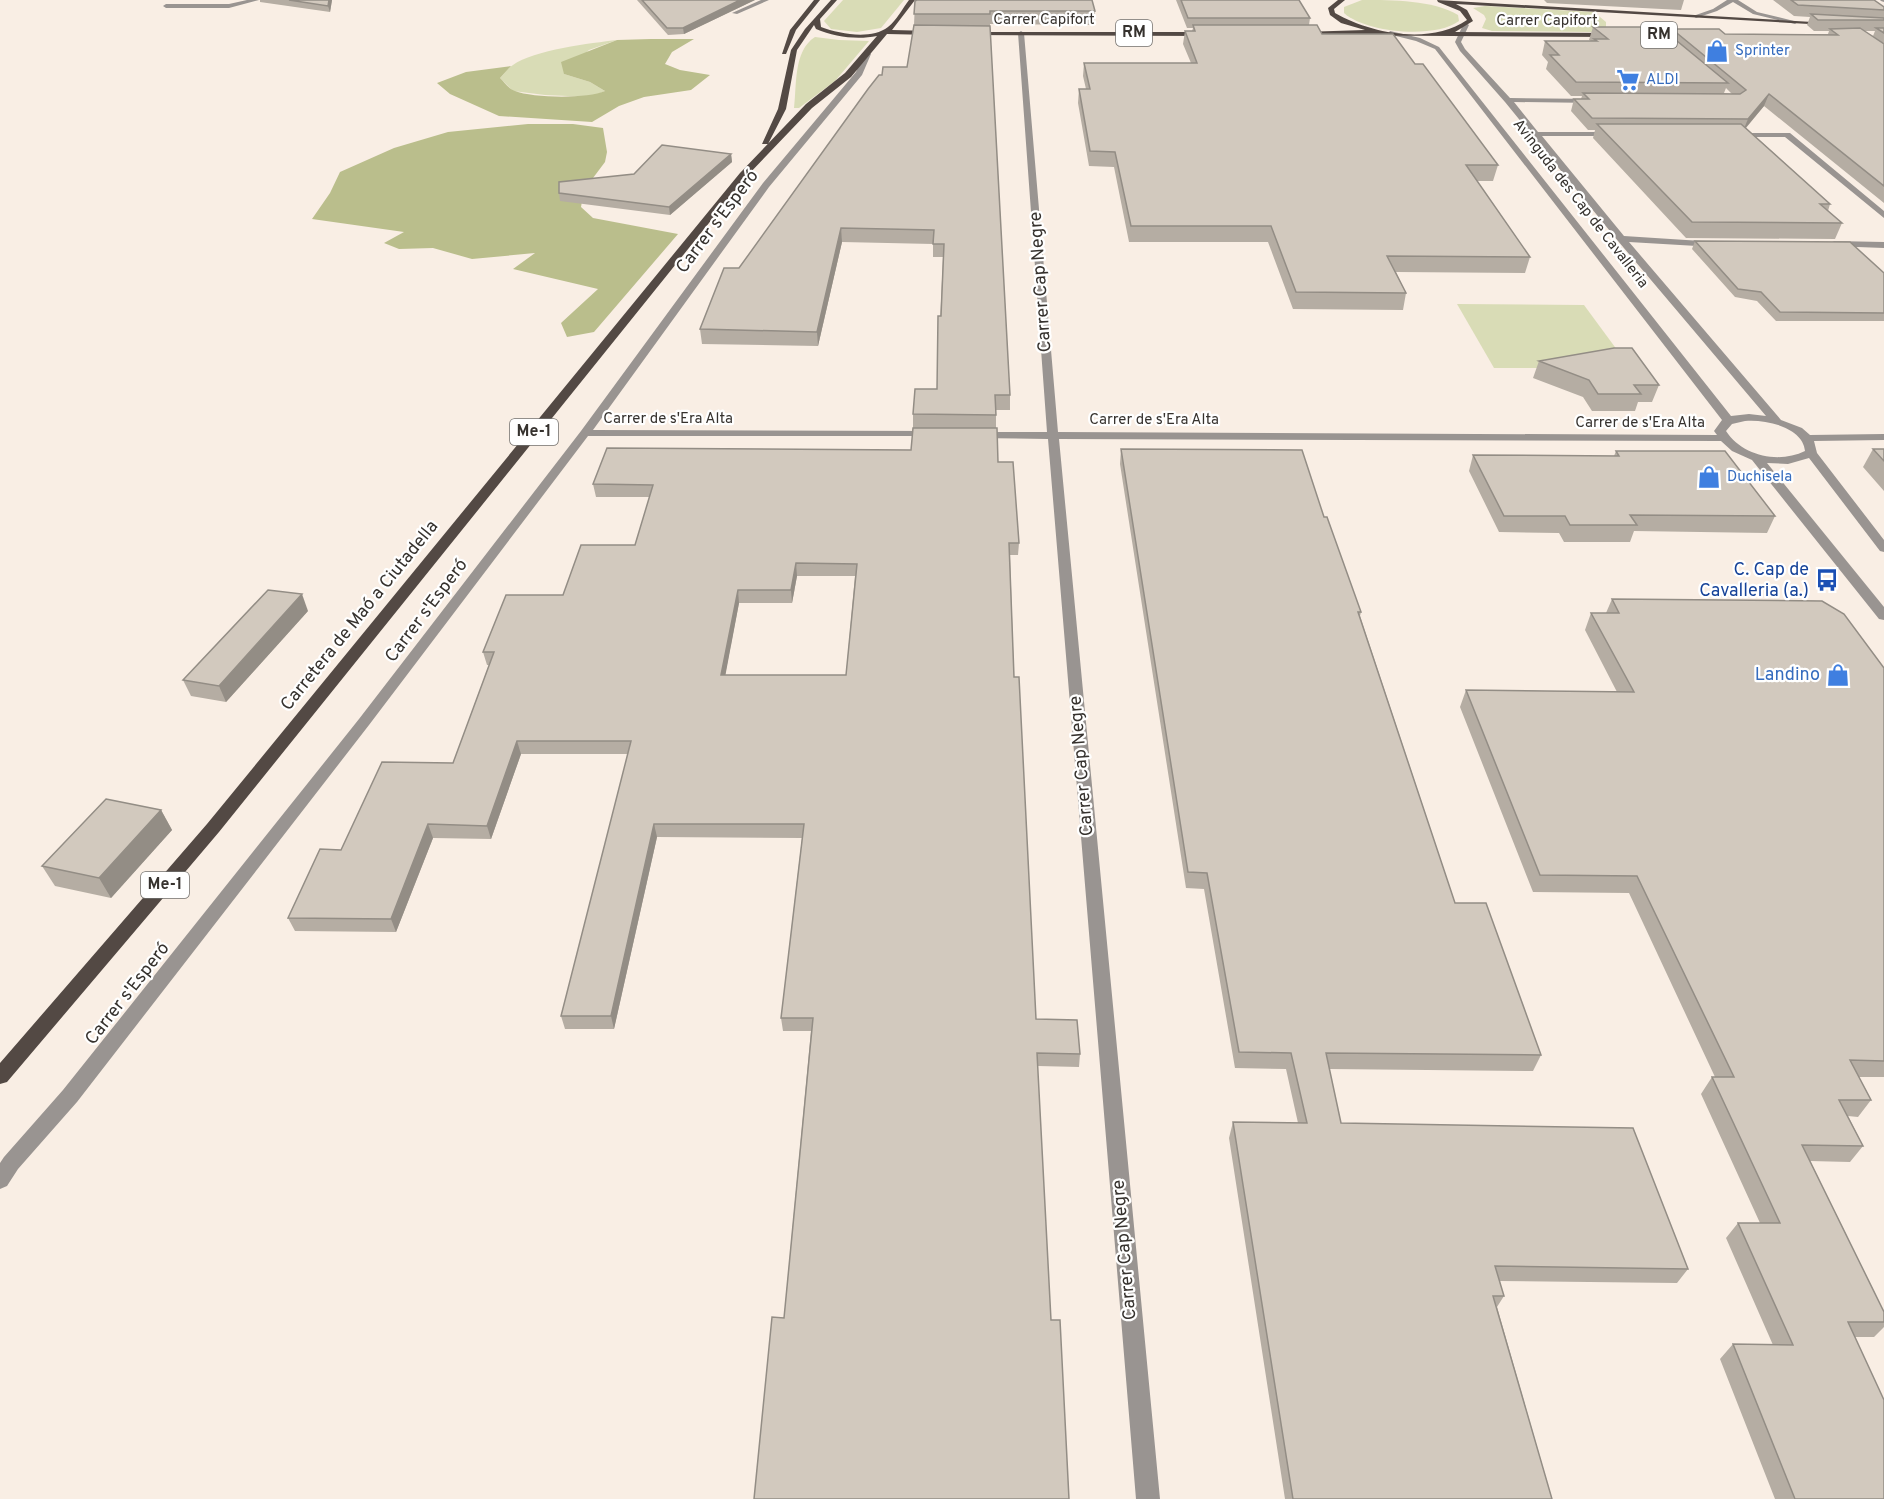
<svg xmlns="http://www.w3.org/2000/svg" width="1884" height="1499" viewBox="0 0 1884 1499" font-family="Overpass,sans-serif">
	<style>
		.green { fill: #d9dcb6 }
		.forest { fill: #babe8c }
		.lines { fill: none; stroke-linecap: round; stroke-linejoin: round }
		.minor { fill: #999491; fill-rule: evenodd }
		.major { fill: #534944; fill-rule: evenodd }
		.wall { fill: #b5ada3; fill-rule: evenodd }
		.shaded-wall { fill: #938d85 }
		.building { fill: #d2c9be; stroke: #938d85; stroke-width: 1.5; fill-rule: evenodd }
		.labels { text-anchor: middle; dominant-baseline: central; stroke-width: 4.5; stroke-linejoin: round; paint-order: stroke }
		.far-street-label { font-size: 15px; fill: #36322e; stroke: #fff }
		.far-shop-label { font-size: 15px; fill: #366cbe; stroke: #fff; text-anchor: start }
		.shield { fill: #fff; stroke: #72706d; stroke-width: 1.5 }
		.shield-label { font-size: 16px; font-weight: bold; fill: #36322e }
		.street-label { font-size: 18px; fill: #36322e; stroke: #fff }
		.transit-label { font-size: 18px; fill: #164399; stroke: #fff; text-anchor: end }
		.shop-label { font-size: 18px; fill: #366cbe; stroke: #fff; text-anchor: end }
	</style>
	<rect width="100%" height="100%" fill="#f9eee4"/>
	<!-- green -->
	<g class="green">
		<polygon points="843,0 904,0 881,28 857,32 831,29 824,21"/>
		<path d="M1362,0C1394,0 1432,0 1458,15L1459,21C1435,39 1366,33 1344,13V7Z"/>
		<polygon points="1485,6 1594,12 1606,22 1606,28 1595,32 1492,31 1482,28 1486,19 1484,15 1473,8"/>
		<path d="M815,37L839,40L869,41L835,81L799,108H794C797,86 793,51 815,37Z"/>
		<path d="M617,40L589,50L564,74L590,82L605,91L591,97L545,95L513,91L500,78C504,74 508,68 513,65C533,50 592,43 617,40Z"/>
		<polygon points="1457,304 1584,305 1623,358 1568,368 1494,368"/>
	</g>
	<!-- forest -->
	<g class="forest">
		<path d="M651,39H694L672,52L665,64L680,70L710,75L691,90L644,97L619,106L592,122L499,116L450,94L437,83L466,72L511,66L500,78C504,82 509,89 515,91C532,98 588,99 605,91L590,82L564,74L561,62L617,40Z"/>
		<polygon points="528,124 573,124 603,128 607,152 605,162 584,190 581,207 593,218 678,234 594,332 567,337 561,323 598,289 513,269 535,253 472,259 433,248 399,249 384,243 404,232 312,219 330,193 340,172 394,148 448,132"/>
	</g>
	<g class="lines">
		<!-- minor -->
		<g class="minor">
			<polygon points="247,0 259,0 229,8 166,8 163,6 166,4 229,4"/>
			<polygon points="761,0 769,0 737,14 732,13"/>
			<polygon points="1727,0 1738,0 1757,12 1798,22 1795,24 1753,14 1733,2 1717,11 1696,18 1693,16 1713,9"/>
			<polygon points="1880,0 1884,0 1884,2 1881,1"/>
			<path d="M1466,23L1469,25L1461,42L1465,49L1510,98L1598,99L1599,101L1595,103L1514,102L1538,132H1616V136H1542L1624,236L1717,242L1719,244L1714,247L1629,242L1781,420L1802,428L1810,435L1884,434V440L1814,441L1817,453L1884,540V552L1880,551L1809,458L1788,464L1767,463L1884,607V620L1879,619L1752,460L1732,451L1721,441L1059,439L1160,1499H1136L1048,439L976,438L970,435L976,432H1047L1018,33L1021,31L1024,33L1058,432L1717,435L1714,431L1722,420L1435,49L1416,41L1388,34L1390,31L1420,38L1439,47L1731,416L1749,414L1766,416L1618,241L1505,102L1460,51L1455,42L1463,25ZM1745,421C1765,419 1803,427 1805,451C1779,464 1742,456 1726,431L1732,424Z"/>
			<polygon points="867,52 871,54 862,75 769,187 593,430 931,431 937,434 935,436 588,436 369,725 77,1102 18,1169 7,1186 0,1189 0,1163 4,1157 63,1090 359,719 581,431 763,183 856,72 863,54"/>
			<polygon points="1733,133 1790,133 1884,211 1884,218 1785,137 1730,137 1730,133"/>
			<polygon points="1834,241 1884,242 1884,248 1831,246 1829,244"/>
		</g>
		<!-- major -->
		<g class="major">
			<polygon points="814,0 820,0 796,30 786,54 782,54 790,30"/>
			<path d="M831,0H837L820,19L821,27C840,34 871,40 888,27C897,20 902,9 909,0H915L892,30L933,31L936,33L933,35L887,34L851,77L812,108L746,177L219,832L7,1082L0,1084V1063L207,824L740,173L806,104L845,73L877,36C857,40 835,37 816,29L814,25L797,50L786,109L768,144H762L778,109L791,50L805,29Z"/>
			<path d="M1338,0H1345L1334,9L1335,13C1371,34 1431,45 1467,20L1460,11L1438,2L1437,0L1830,23L1827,25L1456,4L1467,10L1473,21L1455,32L1610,33L1613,35L1610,37L1300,35L1302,32L1365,30L1341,23L1330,15L1328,8Z"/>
			<polygon points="970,32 1203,32 1206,34 1203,36 972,35"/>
		</g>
	</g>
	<!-- wall -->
	<g class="wall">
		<polygon points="260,0 332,0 330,12 260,2"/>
		<polygon points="637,0 755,0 684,34 668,35"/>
		<polygon points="1176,0 1299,0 1310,18 1309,25 1322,34 1415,64 1498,165 1493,181 1477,181 1530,257 1525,273 1396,272 1406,293 1403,310 1293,309 1268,242 1129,242 1114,167 1089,166 1078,103 1079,89 1086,89 1083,76 1084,63 1191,63 1183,44 1185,31 1192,31 1193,28 1187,28"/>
		<polygon points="1544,0 1684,0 1681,10 1547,3"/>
		<path d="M1773,0H1874L1884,7V203L1764,106L1746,128L1830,204L1828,211L1842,223L1835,239L1686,238L1593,138L1595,130H1588L1571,111L1574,99H1581L1582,96H1571L1546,69L1548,62L1542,55L1545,41H1591L1589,40L1593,27L1670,35L1672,29L1725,34H1828L1829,31H1814L1807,25L1810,17L1794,16ZM1864,31H1875L1873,36ZM1726,88L1732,94L1724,93Z"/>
		<path d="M915,1L1095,11L1094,25L990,24V26L1010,395V410H996V428L998,462L1019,543L1018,555H1010L1014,677L1036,1019L1080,1054L1079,1067L1038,1066L784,1318L811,1031H783L781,1018L802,838L657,837L614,1029H565L561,1016L628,754H521L491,839L433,838L396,932L295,931L288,918L341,850L453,763L489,665H487L483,652L635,545L650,497H596L593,484L911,450L913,428V414L937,389L943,257H933V244L842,242L818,346L702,344L700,329L739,268L882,75L907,67L914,25ZM797,576H855L846,675H725L739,603H792Z"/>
		<polygon points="731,154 732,162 670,215 560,201 559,193 634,174"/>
		<polygon points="1695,241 1884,273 1884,321 1776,321 1757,301 1735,297 1692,249"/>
		<polygon points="1539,361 1659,385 1652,402 1638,402 1635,411 1592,411 1583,397 1533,378"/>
		<polygon points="1121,449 1324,517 1361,612 1360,616 1455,903 1541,1055 1533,1071 1329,1069 1341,1123 1688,1269 1677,1283 1499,1281 1504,1296 1497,1307 1552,1499 1285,1499 1229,1138 1233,1122 1298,1123 1286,1069 1235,1068 1204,889 1186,888 1120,464"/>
		<polygon points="1873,449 1884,449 1884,491 1863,467"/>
		<polygon points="1616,451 1775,516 1767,533 1634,531 1630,542 1564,542 1559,533 1499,532 1469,471 1473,455 1614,456"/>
		<polygon points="1612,599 1884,668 1884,1077 1859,1077 1871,1100 1858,1117 1848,1116 1863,1146 1850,1162 1810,1161 1884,1312 1884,1327 1874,1337 1855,1337 1884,1499 1775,1499 1720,1359 1733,1344 1773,1345 1726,1238 1738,1223 1760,1223 1701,1094 1712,1077 1715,1077 1629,893 1533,892 1460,707 1466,690 1617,692 1585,630 1591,613 1606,613"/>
		<polygon points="308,611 226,702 191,696 183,680"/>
		<polygon points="161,810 172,830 111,898 55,886 42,866"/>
	</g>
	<!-- shaded-wall -->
	<g class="shaded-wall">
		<polygon points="329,0 332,0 330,12 328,6"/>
		<polygon points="740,0 755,0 684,34 683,28"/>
		<polygon points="1769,94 1764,106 1743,131 1748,119"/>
		<polygon points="731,154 732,162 670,215 669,207"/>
		<polygon points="841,228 842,242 818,346 817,332"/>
		<polygon points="796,563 797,576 792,603 791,590"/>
		<polygon points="738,590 739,603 723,688 721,675"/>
		<polygon points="302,594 308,611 226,702 219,686"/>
		<polygon points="517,741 521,754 491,839 487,826"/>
		<polygon points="161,810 172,830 111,898 99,878"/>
		<polygon points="428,824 433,838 396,932 391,919"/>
		<polygon points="654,824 657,837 614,1029 611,1016"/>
	</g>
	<!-- building -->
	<g class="building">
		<polygon points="289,0 329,0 328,6"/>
		<polygon points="642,0 740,0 683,28 667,28"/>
		<polygon points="917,0 1092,0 1095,11 990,11 990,14 914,14 915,1"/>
		<polygon points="1181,0 1299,0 1310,18 1188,18"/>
		<polygon points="1791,0 1874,0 1884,7 1884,10 1798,5"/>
		<polygon points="1811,14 1884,18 1884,20 1818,20"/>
		<polygon points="914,25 990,26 1010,395 995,395 996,415 913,414 915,389 937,389 938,316 941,316 944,244 933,244 934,230 841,228 817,332 700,329 724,268 739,268 868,89 879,75 882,75 883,67 907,67"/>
		<polygon points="1193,25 1317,25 1322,34 1393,34 1415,64 1423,64 1498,165 1466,165 1530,257 1387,256 1406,293 1296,292 1271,226 1131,226 1115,152 1090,151 1079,89 1090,89 1084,63 1197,63 1185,31 1195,31"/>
		<polygon points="1593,27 1660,27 1728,83 1576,82 1550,55 1559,55 1545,41 1597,41 1594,39 1608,39"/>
		<polygon points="1860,28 1884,44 1884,186 1769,94 1748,119 1592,118 1574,99 1589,99 1583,93 1740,94 1746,90 1672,29 1719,29 1725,34 1838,35 1830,29"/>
		<polygon points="1876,28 1884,28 1884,33"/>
		<polygon points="1597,124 1741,124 1830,204 1820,204 1842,223 1692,222"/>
		<polygon points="662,145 731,154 669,207 559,193 559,182 634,174"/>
		<polygon points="1695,241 1850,242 1884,273 1884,313 1780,312 1761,292 1738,289"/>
		<polygon points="1614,348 1632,348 1659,385 1634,385 1641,394 1598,394 1589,380 1539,361"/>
		<path d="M913,428H997L998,462H1013L1019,543H1009L1014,677H1019L1036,1019L1077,1020L1080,1054L1037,1053L1051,1320H1060L1069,1499H754L772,1317L784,1318L813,1018H781L804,824H654L611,1016H561L631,741H517L487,826L428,824L391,919L288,918L320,849L341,850L382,762L453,763L494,652H483L506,595H563L581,545H635L653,485L593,484L607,448L911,450ZM796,563L857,564L846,675H721L738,590H791Z"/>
		<polygon points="1121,449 1302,450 1324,517 1327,517 1361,612 1358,612 1455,903 1486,903 1541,1055 1326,1053 1341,1123 1633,1128 1688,1269 1495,1266 1504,1296 1493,1296 1552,1499 1293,1499 1233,1122 1307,1123 1291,1053 1239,1052 1207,873 1188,872"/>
		<polygon points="1873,449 1884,449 1884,461"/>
		<polygon points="1616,451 1725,451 1775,516 1630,515 1637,525 1570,525 1565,516 1504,516 1473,455 1619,456"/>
		<polygon points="268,590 302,594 219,686 183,680"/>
		<polygon points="1612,599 1822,601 1844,614 1884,668 1884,1061 1850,1060 1871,1100 1839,1100 1863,1146 1802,1145 1884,1312 1884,1322 1848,1322 1884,1400 1884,1499 1795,1499 1733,1344 1793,1345 1738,1223 1780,1223 1712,1077 1734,1077 1637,876 1540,875 1466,690 1634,692 1591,613 1619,613"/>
		<polygon points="106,799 161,810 99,878 42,866"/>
	</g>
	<!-- icons -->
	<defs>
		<g id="shop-bare" transform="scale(1.8)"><path d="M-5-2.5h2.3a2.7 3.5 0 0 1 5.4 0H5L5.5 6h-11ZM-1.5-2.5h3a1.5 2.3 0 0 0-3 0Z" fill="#3f7fe0" stroke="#fff" stroke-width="2.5" paint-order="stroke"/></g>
		<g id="supermarket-bare" transform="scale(1.8)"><path d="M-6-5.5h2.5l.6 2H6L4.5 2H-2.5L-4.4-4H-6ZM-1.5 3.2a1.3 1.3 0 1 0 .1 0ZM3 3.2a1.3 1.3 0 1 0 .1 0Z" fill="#3f7fe0" stroke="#fff" stroke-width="2.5" paint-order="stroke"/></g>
		<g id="bus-bare" transform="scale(1.8)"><path d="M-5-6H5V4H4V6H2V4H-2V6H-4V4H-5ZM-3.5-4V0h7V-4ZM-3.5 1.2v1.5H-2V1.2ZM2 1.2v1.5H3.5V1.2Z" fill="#1a4fb4" stroke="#fff" stroke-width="2.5" paint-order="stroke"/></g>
	</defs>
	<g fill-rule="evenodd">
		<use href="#shop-bare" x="1717" y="51"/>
		<use href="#supermarket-bare" x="1628" y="80"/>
		<use href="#shop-bare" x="1709" y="477"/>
		<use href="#bus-bare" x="1827" y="580"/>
		<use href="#shop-bare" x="1838" y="675"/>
	</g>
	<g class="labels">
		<!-- far-street labels -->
		<g class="far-street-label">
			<text x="1044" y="20">Carrer Capifort</text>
			<text x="1547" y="21">Carrer Capifort</text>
			<text transform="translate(1580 204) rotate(52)">Avinguda des Cap de Cavalleria</text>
			<text x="668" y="419">Carrer de s'Era Alta</text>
			<text x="1154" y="420">Carrer de s'Era Alta</text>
			<text x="1640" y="423">Carrer de s'Era Alta</text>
		</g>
		<!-- far-shop labels -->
		<g class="far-shop-label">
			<text x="1735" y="51">Sprinter</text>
			<text x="1646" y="80">ALDI</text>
			<text x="1727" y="477">Duchisela</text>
		</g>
		<!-- shield labels -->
		<g class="shield">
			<rect x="1116" y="20" width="36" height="26" rx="4.5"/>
			<rect x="1641" y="22" width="36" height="26" rx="4.5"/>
			<rect x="510" y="419" width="48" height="26" rx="4.5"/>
			<rect x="141" y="872" width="48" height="26" rx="4.5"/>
		</g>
		<g class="shield-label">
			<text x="1134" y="33">RM</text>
			<text x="1659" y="35">RM</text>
			<text x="534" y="432">Me-1</text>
			<text x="165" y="885">Me-1</text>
		</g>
		<!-- street labels -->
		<g class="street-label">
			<text transform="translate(718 222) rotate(-53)">Carrer s'Esperó</text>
			<text transform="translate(1041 282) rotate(-94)">Carrer Cap Negre</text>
			<text transform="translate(427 611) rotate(-53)">Carrer s'Esperó</text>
			<text transform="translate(360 616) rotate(-51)">Carretera de Maó a Ciutadella</text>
			<text transform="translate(1082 766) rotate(-95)">Carrer Cap Negre</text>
			<text transform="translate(128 994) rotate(-52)">Carrer s'Esperó</text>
			<text transform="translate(1125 1250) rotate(-95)">Carrer Cap Negre</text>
		</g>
		<!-- transit labels -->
		<g class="transit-label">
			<text x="1809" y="570">C. Cap de<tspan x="1809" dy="21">Cavalleria (a.)</tspan></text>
		</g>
		<!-- shop labels -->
		<g class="shop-label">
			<text x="1820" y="675">Landino</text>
		</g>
	</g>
</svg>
